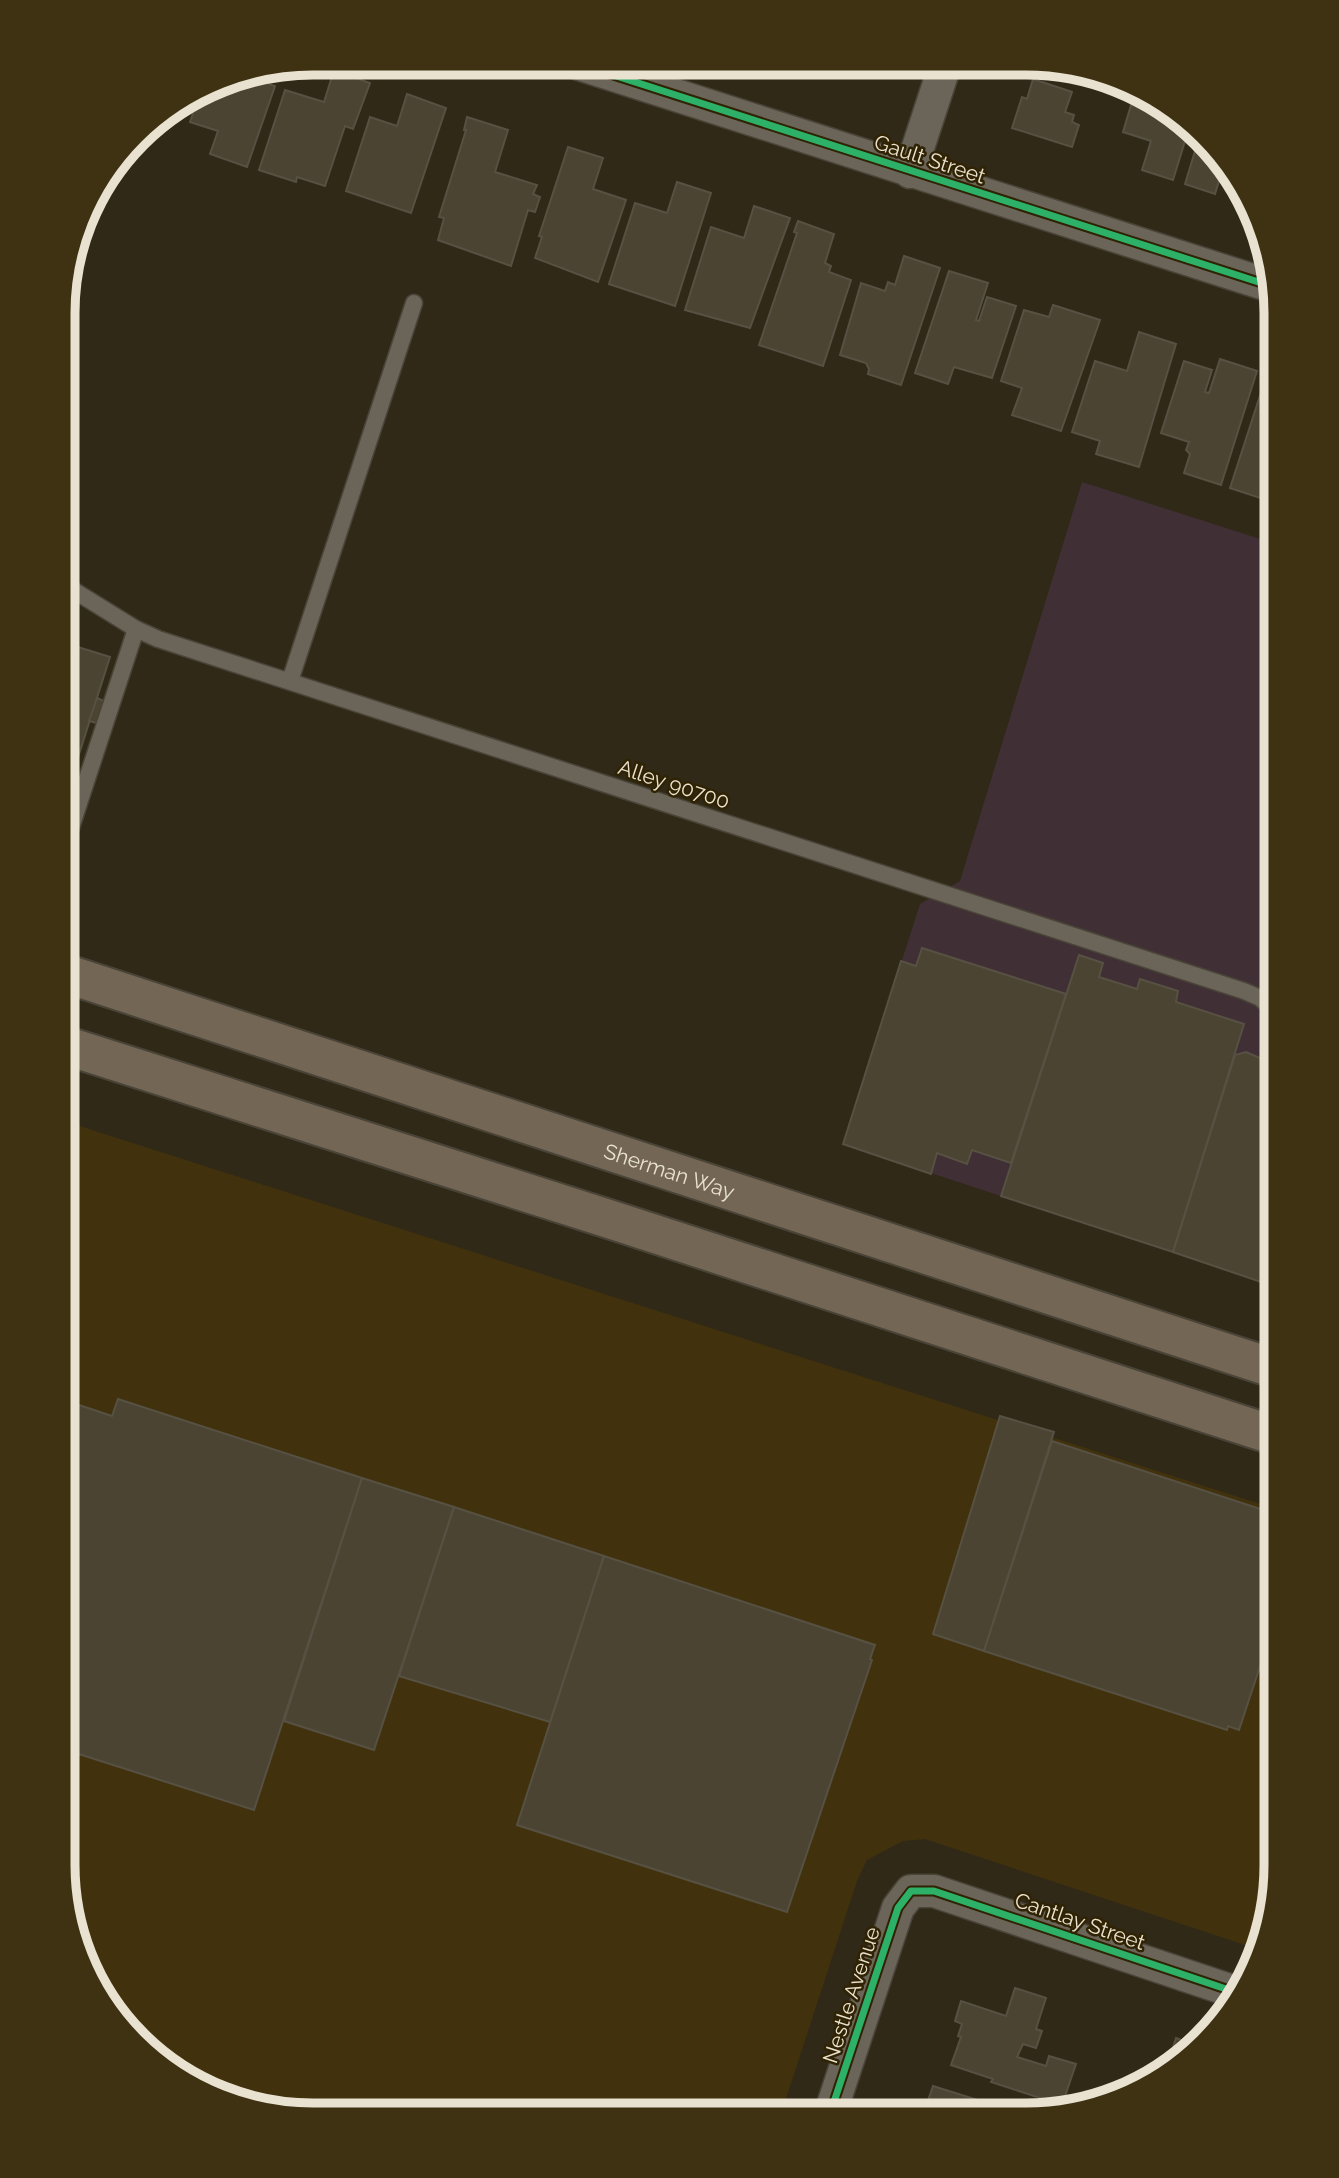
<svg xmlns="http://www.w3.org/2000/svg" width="1339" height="2178" viewBox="0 0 1339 2178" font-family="Raleway,sans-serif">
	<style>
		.built { fill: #41320d }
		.education { fill: #402f35 }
		.building { fill: #4b4432; stroke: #575143; stroke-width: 2 }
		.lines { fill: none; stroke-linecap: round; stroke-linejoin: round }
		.service-casing { stroke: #494437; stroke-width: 19 }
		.minor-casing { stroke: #494437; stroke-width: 35 }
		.primary-casing { stroke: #494437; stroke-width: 42 }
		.service { stroke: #6a6459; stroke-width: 16 }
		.minor { stroke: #6a6459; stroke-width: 32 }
		.primary { stroke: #736654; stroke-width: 38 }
		.cycleway-casing { stroke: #302303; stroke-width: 11 }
		.cycleway { stroke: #2db169; stroke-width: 7 }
		.labels { text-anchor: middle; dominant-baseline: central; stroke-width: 5; stroke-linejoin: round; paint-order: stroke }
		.street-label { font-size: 21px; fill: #eae2d0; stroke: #302303 }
		.rim { fill: none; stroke: #eae2d0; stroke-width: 9 }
	</style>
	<rect width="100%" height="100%" fill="#302918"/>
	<!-- built -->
	<polygon class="built" points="64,1121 1276,1509 1275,1882 1260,1950 925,1839 903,1841 867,1860 857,1881 781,2114 281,2113 161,2064 82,1960 63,1865"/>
	<!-- education -->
	<polygon class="education" points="1082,482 1276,544 1276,1248 1264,1283 843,1144 920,904 960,881"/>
	<!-- building -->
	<g class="building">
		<polygon points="813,64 853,65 852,67 850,67 847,75"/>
		<polygon points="1046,65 1059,65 1096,81 1096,82"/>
		<polygon points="334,70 370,83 353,129 345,126 325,186 297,177 296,182 259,170 285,90 324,102"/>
		<polygon points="247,76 275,86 247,167 210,154 218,131 190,122 200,93 218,82"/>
		<polygon points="1033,79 1072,92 1065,112 1074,115 1072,122 1079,125 1072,147 1012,128 1022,97 1027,99"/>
		<polygon points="407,94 446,108 411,213 346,191 370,117 397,126"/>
		<polygon points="1131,105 1162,114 1161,118 1189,128 1173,180 1142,170 1151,141 1123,132"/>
		<polygon points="467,117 508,130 495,172 537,185 533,194 540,197 535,212 528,210 511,266 438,240 444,218 439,217 466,130 464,130"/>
		<polygon points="159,118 153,138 141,134 148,125"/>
		<polygon points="1198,141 1222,171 1215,194 1185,184"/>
		<polygon points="568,147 603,158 593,189 626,200 598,282 535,258 542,237 539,236"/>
		<polygon points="677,182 711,193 675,306 609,284 635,203 667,213"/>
		<polygon points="754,206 790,218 750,328 685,310 711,227 744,238"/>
		<polygon points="798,221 834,234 825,263 831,266 829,272 851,280 823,366 759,345 797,233 794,232"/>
		<polygon points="904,256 940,268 901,385 868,374 869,369 866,363 840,355 861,283 885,291 888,282 895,285"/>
		<polygon points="949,271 988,283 976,320 979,321 987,297 1016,306 992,378 954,367 948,384 915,373"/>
		<polygon points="1053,305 1100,320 1061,431 1012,415 1022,388 1001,381 1024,310 1049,317"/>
		<polygon points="1139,332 1176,344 1139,467 1096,454 1100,441 1072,432 1095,361 1127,371"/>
		<polygon points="1220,359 1257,371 1221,485 1184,473 1190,454 1186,450 1189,442 1161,433 1184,361 1212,370 1205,392 1209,393"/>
		<polygon points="1267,374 1276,377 1276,503 1230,488"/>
		<polygon points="65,643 110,657 74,770 64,768"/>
		<polygon points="97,698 104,701 97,723 89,721"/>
		<polygon points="922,948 1066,994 1011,1163 972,1150 967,1164 937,1153 931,1174 843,1144 901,961 916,966"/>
		<polygon points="1079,955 1103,963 1099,977 1137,989 1140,979 1178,991 1176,1002 1244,1024 1173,1252 1001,1196"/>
		<polygon points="1246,1052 1276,1065 1276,1248 1264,1283 1173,1252 1235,1055"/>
		<polygon points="1276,1248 1276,1286 1264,1283"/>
		<polygon points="118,1399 362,1478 254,1810 63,1749 64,1400 112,1416"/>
		<polygon points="1000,1416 1054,1432 984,1651 933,1634"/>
		<polygon points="1052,1441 1276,1514 1276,1618 1239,1730 1228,1726 1227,1730 984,1651"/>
		<polygon points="362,1478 454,1507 374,1750 284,1721"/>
		<polygon points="454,1507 604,1556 550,1722 399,1676"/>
		<polygon points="604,1556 875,1645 870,1659 872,1660 787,1912 517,1825"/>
		<polygon points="1015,1988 1046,1998 1036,2029 1042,2031 1036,2048 1023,2044 1017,2057 1046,2066 1049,2056 1076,2064 1062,2105 991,2082 993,2079 951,2065 961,2037 958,2036 962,2024 955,2021 961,2001 1006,2016"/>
		<polygon points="1176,2038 1190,2043 1169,2060"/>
		<polygon points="933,2086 990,2104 986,2115 923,2115"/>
	</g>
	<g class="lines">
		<!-- service casing -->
		<g class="service-casing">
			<g id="service">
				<polyline points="65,585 136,629 158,639 1244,991 1260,998 1276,1012"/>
				<polyline points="290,681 414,303"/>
				<polyline points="64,849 136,629"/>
			</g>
		</g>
		<!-- minor casing -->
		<g class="minor-casing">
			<g id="minor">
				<polyline points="579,64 1271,286"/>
				<polyline points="910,172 945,65"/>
				<polyline points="830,2114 898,1908 911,1891 934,1891 1238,1993"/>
			</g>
		</g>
		<!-- primary casing -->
		<g class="primary-casing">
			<g id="primary">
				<path id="s1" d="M64,973L1276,1369"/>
				<polyline points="64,1045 609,1219 1276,1436"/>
			</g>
		</g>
		<!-- service -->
		<use href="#service" class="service"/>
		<!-- minor -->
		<use href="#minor" class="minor"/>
		<!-- primary -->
		<use href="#primary" class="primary"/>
		<!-- cycleway casing -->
		<g class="cycleway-casing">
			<g id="cycleway">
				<polyline points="579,64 1271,286"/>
				<polyline points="830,2114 898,1908 911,1891 934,1891 1238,1993"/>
			</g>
		</g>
		<!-- cycleway -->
		<use href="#cycleway" class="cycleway"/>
	</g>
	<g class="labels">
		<!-- street labels -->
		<g class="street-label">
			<text transform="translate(930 159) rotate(18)">Gault Street</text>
			<text transform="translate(674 784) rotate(18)">Alley 90700</text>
			<text stroke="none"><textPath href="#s1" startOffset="637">Sherman Way</textPath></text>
			<text transform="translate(1080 1921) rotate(19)">Cantlay Street</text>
			<text transform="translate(851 1995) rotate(-72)">Nestle Avenue</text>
		</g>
	</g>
	<!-- crop -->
	<path d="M0 0H1339V2178H0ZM313 75H1026A238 238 0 0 1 1264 313V1865A238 238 0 0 1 1026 2103H313A238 238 0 0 1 75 1865V313A238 238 0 0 1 313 75Z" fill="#3f3213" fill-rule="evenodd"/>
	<path class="rim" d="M313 75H1026A238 238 0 0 1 1264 313V1865A238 238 0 0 1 1026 2103H313A238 238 0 0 1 75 1865V313A238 238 0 0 1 313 75Z"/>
</svg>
